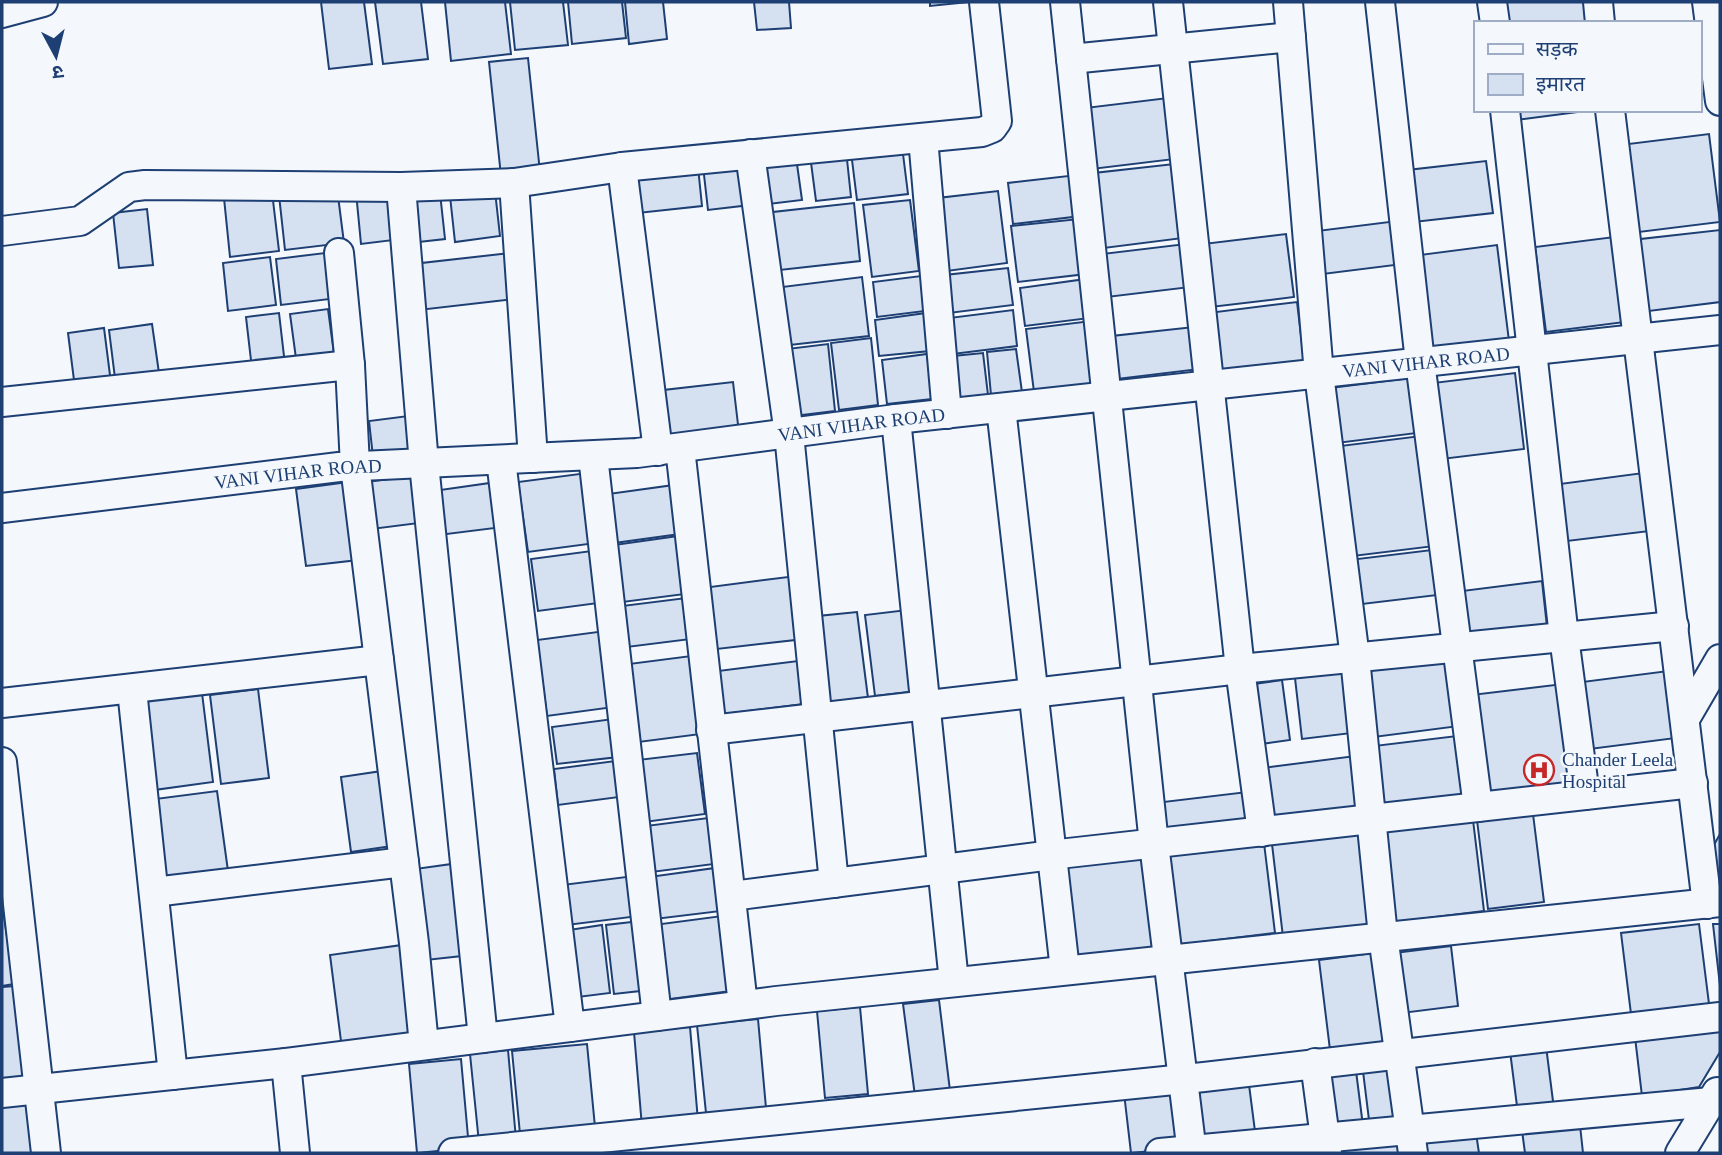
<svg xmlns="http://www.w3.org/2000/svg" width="1722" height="1155" viewBox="0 0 1722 1155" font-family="'Times New Roman','Noto Sans Devanagari',serif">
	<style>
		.building { fill: #d5e0f0; stroke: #1d3f73; stroke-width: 2 }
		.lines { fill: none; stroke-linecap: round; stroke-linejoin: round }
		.street-casing { stroke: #1d3f73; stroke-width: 32 }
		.street { stroke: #f4f7fb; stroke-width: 28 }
		.labels { text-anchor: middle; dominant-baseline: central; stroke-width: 5; stroke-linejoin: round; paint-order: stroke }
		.street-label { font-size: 19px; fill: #1d3f73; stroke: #f4f7fb }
		.poi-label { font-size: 19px; fill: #1d3f73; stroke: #f4f7fb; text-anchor: start }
	</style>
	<rect width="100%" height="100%" fill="#f4f7fb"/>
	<!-- building -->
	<g class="building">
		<polygon points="321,2 364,2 372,64 329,69"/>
		<polygon points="375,2 421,2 428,59 383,64"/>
		<polygon points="445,2 505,2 511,54 451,61"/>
		<polygon points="510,2 563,2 568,45 515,50"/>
		<polygon points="568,2 622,2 626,38 572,44"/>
		<polygon points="625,2 663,2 667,39 629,44"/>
		<polygon points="754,2 789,2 791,28 757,30"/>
		<polygon points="930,2 969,2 930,6"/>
		<polygon points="1502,2 1587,2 1589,21 1505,23"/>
		<polygon points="528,58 540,172 501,176 489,62"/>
		<polygon points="1176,97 1183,158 1092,169 1085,108"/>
		<polygon points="1515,110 1593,110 1516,120"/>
		<polygon points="1709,134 1720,222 1631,233 1620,145"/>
		<polygon points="902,146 908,194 857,200 851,152"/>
		<polygon points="846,150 851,197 816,201 810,155"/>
		<polygon points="796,157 802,200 760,205 755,162"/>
		<polygon points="1486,161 1493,213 1405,223 1399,171"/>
		<polygon points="745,162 750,205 708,210 703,166"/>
		<polygon points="1183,163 1191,237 1104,248 1094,173"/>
		<polygon points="698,167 702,206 638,213 633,175"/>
		<polygon points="1077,175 1081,216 1013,224 1008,183"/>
		<polygon points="396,187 402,239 361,244 356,192"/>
		<polygon points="337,188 344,243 285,250 279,195"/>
		<polygon points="495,191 500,236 455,242 450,196"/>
		<polygon points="998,191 1007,263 947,271 938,198"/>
		<polygon points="272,192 279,251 230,257 224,198"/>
		<polygon points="440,193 445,239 410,243 405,198"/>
		<polygon points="910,200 919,271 872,277 863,205"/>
		<polygon points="854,203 860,261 771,271 764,213"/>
		<polygon points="147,209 153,265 119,268 113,213"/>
		<polygon points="1079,219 1086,274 1018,282 1011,226"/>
		<polygon points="1397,221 1403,264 1315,275 1309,232"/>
		<polygon points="1720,230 1720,302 1641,312 1632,240"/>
		<polygon points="1286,234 1294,297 1211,307 1203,244"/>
		<polygon points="1622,236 1633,321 1546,332 1535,247"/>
		<polygon points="1194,243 1199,286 1107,297 1102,254"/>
		<polygon points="1497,245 1509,341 1424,351 1412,256"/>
		<polygon points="325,253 330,299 281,305 276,259"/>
		<polygon points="510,253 515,299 419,310 413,264"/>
		<polygon points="270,257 276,305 228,311 223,263"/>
		<polygon points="1008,268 1013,305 949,313 945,275"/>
		<polygon points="921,276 925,311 877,317 873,282"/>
		<polygon points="862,277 869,336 781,346 774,288"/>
		<polygon points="1086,279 1090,318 1025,326 1020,288"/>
		<polygon points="1297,302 1304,361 1215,372 1208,313"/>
		<polygon points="328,309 335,361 297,366 290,314"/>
		<polygon points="1013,310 1017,346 953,354 949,318"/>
		<polygon points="279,313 285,365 252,369 246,317"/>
		<polygon points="926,313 930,351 879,356 875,320"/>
		<polygon points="1091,321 1098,384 1034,392 1026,329"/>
		<polygon points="152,324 160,380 116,386 109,330"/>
		<polygon points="1203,326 1208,368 1117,379 1112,336"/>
		<polygon points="104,328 111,383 75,388 68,333"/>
		<polygon points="871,338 878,405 839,410 831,343"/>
		<polygon points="828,344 835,411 794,416 787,349"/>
		<polygon points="1016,349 1022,392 991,395 987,352"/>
		<polygon points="983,353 988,395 958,399 953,356"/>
		<polygon points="927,354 932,399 887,404 882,360"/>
		<polygon points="1515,373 1524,449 1442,459 1433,383"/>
		<polygon points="1418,377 1425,432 1337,443 1330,388"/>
		<polygon points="733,382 739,433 660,442 655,391"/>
		<polygon points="416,415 420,451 373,457 369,421"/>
		<polygon points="1429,435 1443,545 1345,557 1332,447"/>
		<polygon points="587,473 596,543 528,552 518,482"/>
		<polygon points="1643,473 1650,531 1559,542 1552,485"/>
		<polygon points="421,475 427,522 372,529 366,482"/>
		<polygon points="348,482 358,560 306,566 296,489"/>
		<polygon points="497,482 503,527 439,535 433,491"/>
		<polygon points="674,485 680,534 607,544 601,495"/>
		<polygon points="678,536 685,594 615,603 607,546"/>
		<polygon points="1440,549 1446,594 1354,605 1349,560"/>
		<polygon points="599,550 606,602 538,611 531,559"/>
		<polygon points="796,576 804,639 717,649 710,587"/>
		<polygon points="1542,581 1547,627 1460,638 1454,592"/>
		<polygon points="686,598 691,639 619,648 614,607"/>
		<polygon points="907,610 917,691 875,696 865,615"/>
		<polygon points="857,612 868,698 829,703 818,616"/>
		<polygon points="605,631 614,707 547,716 537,640"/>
		<polygon points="691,656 701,734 631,743 621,665"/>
		<polygon points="1458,657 1467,725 1374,737 1366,668"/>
		<polygon points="806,660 812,703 716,715 710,672"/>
		<polygon points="1668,671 1676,738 1590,749 1582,682"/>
		<polygon points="1344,672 1352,733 1302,739 1295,678"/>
		<polygon points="1282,680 1290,740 1261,744 1254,684"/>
		<polygon points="1563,684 1577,794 1485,805 1471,695"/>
		<polygon points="258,689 269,778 221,784 210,695"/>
		<polygon points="202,693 213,782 154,790 142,701"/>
		<polygon points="613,719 618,757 557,764 552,727"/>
		<polygon points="1465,735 1474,803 1382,815 1374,746"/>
		<polygon points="697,753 705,814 637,823 629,761"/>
		<polygon points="1355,756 1363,817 1271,828 1263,768"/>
		<polygon points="623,760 627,796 558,805 554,769"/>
		<polygon points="382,771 392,846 351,852 341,777"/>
		<polygon points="217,791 228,871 165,879 155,799"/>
		<polygon points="1247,792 1252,831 1168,841 1163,802"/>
		<polygon points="1533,814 1544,902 1488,909 1477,820"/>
		<polygon points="708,818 714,864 644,873 638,827"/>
		<polygon points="1473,820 1484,911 1387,923 1376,832"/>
		<polygon points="1359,833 1371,926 1283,937 1272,844"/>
		<polygon points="1720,834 1720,886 1709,887 1705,861"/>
		<polygon points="1264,843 1275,933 1177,945 1166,856"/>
		<polygon points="1144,856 1155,948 1069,958 1058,866"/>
		<polygon points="459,863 471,955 426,960 415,869"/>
		<polygon points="715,868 721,911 655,919 649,877"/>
		<polygon points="634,876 639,916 567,925 562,885"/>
		<polygon points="2,903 14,984 2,986"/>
		<polygon points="722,916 731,991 655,1001 646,926"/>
		<polygon points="640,921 649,990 614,994 606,925"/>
		<polygon points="1699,924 1710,1012 1632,1022 1621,933"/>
		<polygon points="1713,924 1720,924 1720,986"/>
		<polygon points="602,925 610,993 578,997 569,930"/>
		<polygon points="402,945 414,1040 342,1049 330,955"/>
		<polygon points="1451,946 1458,1006 1402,1013 1394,953"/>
		<polygon points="1373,953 1385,1052 1331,1058 1319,960"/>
		<polygon points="15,986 28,1076 2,1080 2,987"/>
		<polygon points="939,1000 950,1091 915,1096 903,1004"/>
		<polygon points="860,1007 868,1094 825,1098 817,1011"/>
		<polygon points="758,1019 766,1108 706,1113 697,1025"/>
		<polygon points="1720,1025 1720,1052 1699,1087 1642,1096 1635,1037"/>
		<polygon points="690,1027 698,1121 642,1127 634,1032"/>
		<polygon points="587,1044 595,1127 520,1134 512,1051"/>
		<polygon points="1546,1046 1554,1109 1518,1114 1510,1051"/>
		<polygon points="508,1050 516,1139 479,1143 470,1054"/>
		<polygon points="461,1059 469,1148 417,1153 409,1064"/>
		<polygon points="1393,1059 1400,1116 1369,1120 1362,1063"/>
		<polygon points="1355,1063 1363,1126 1327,1131 1319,1067"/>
		<polygon points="1248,1077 1256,1139 1205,1145 1198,1083"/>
		<polygon points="1176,1087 1184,1148 1131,1153 1124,1093"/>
		<polygon points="29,1096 35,1153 2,1153 2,1099"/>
		<polygon points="1579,1116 1583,1153 1525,1153 1521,1123"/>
		<polygon points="1476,1133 1479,1153 1423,1153 1422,1139"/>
		<polygon points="1404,1142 1405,1153 1340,1153 1340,1150"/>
	</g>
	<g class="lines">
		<!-- street casing -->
		<g class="street-casing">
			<g id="street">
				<polyline points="1065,2 1154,844 1192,1153"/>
				<polyline points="1168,2 1240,669 1262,832"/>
				<polyline points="1288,2 1319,374 1355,658 1383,936 1413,1153"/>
				<polyline points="1380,2 1420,362 1478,807"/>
				<polyline points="1492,2 1495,23"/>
				<polyline points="1598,2 1600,23"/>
				<polyline points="1707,2 1720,101"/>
				<polyline points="2,13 43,2"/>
				<polyline points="1071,59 1291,37"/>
				<polyline points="1505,110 1564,637 1585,795"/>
				<polyline points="1610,110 1707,904"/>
				<polyline points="923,138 947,414"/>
				<polyline points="750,154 789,434 834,883"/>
				<polyline points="622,167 658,451"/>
				<polyline points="514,183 533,458"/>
				<polyline points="401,187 424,464 483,1038"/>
				<polyline points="2,231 80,221 129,187 145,185 401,187 514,183 622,167 982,132 992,128 997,121 984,2"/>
				<polyline points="339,253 350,365 355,466 414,943 424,1045"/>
				<polyline points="2,402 350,365"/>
				<polyline points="1001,408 1065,970"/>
				<polyline points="896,419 954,982"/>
				<polyline points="680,448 743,1005"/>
				<polyline points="593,456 657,1016"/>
				<polyline points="501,460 570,1027"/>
				<path id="s1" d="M2,508L339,467L637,453L896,419L1720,330"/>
				<polyline points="132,690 173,1075"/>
				<polyline points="2,703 379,660"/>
				<polyline points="1685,719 1720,659"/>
				<polyline points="711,730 1240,669 1674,626"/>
				<polyline points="2,762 46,1153"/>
				<polyline points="154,892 404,862"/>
				<polyline points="732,896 1068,853 1693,783"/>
				<polyline points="286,1063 295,1153"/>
				<polyline points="1315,1063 1327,1153"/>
				<polyline points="2,1093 286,1063 776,1001 1720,902"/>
				<polyline points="453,1153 1204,1077 1720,1017"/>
				<polyline points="1160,1153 1711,1102"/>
				<polyline points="1680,1153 1717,1092"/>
			</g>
		</g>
		<!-- street -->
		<use href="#street" class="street"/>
	</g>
	<!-- icons -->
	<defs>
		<g id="hospital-ring" transform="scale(1.575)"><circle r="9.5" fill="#f4f7fb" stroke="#c62828" stroke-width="1.5"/><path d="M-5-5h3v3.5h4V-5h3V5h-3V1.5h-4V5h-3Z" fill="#c62828"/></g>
	</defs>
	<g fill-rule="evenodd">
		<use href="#hospital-ring" x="1539" y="770"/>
	</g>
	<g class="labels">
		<!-- street labels -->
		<g class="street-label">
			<text stroke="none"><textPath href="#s1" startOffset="1432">VANI VIHAR ROAD</textPath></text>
			<text stroke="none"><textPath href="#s1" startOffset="864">VANI VIHAR ROAD</textPath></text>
			<text stroke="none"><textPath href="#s1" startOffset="298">VANI VIHAR ROAD</textPath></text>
		</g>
		<!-- poi labels -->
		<g class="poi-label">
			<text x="1562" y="759">Chander Leela<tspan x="1562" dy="22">Hospital</tspan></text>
		</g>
	</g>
	<!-- border -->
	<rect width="1722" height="1155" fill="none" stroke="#1d3f73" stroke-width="7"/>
	<!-- legend -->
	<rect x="1474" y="21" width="228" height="91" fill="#f4f7fb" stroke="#9eadc5" stroke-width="2"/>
	<rect x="1488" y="44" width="35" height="10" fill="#f4f7fb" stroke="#9eadc5" stroke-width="2"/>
	<text x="1536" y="56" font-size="21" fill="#1d3f73">सड़क</text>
	<rect x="1488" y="74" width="35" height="21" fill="#d5e0f0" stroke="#9eadc5" stroke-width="2"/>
	<text x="1536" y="91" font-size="21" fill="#1d3f73">इमारत</text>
	<!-- north arrow -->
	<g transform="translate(56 56) rotate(173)" stroke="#f4f7fb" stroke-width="5" paint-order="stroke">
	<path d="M0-5L12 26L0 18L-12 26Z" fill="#1d3f73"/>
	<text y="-10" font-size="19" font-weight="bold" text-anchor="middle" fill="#1d3f73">उ</text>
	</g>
</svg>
